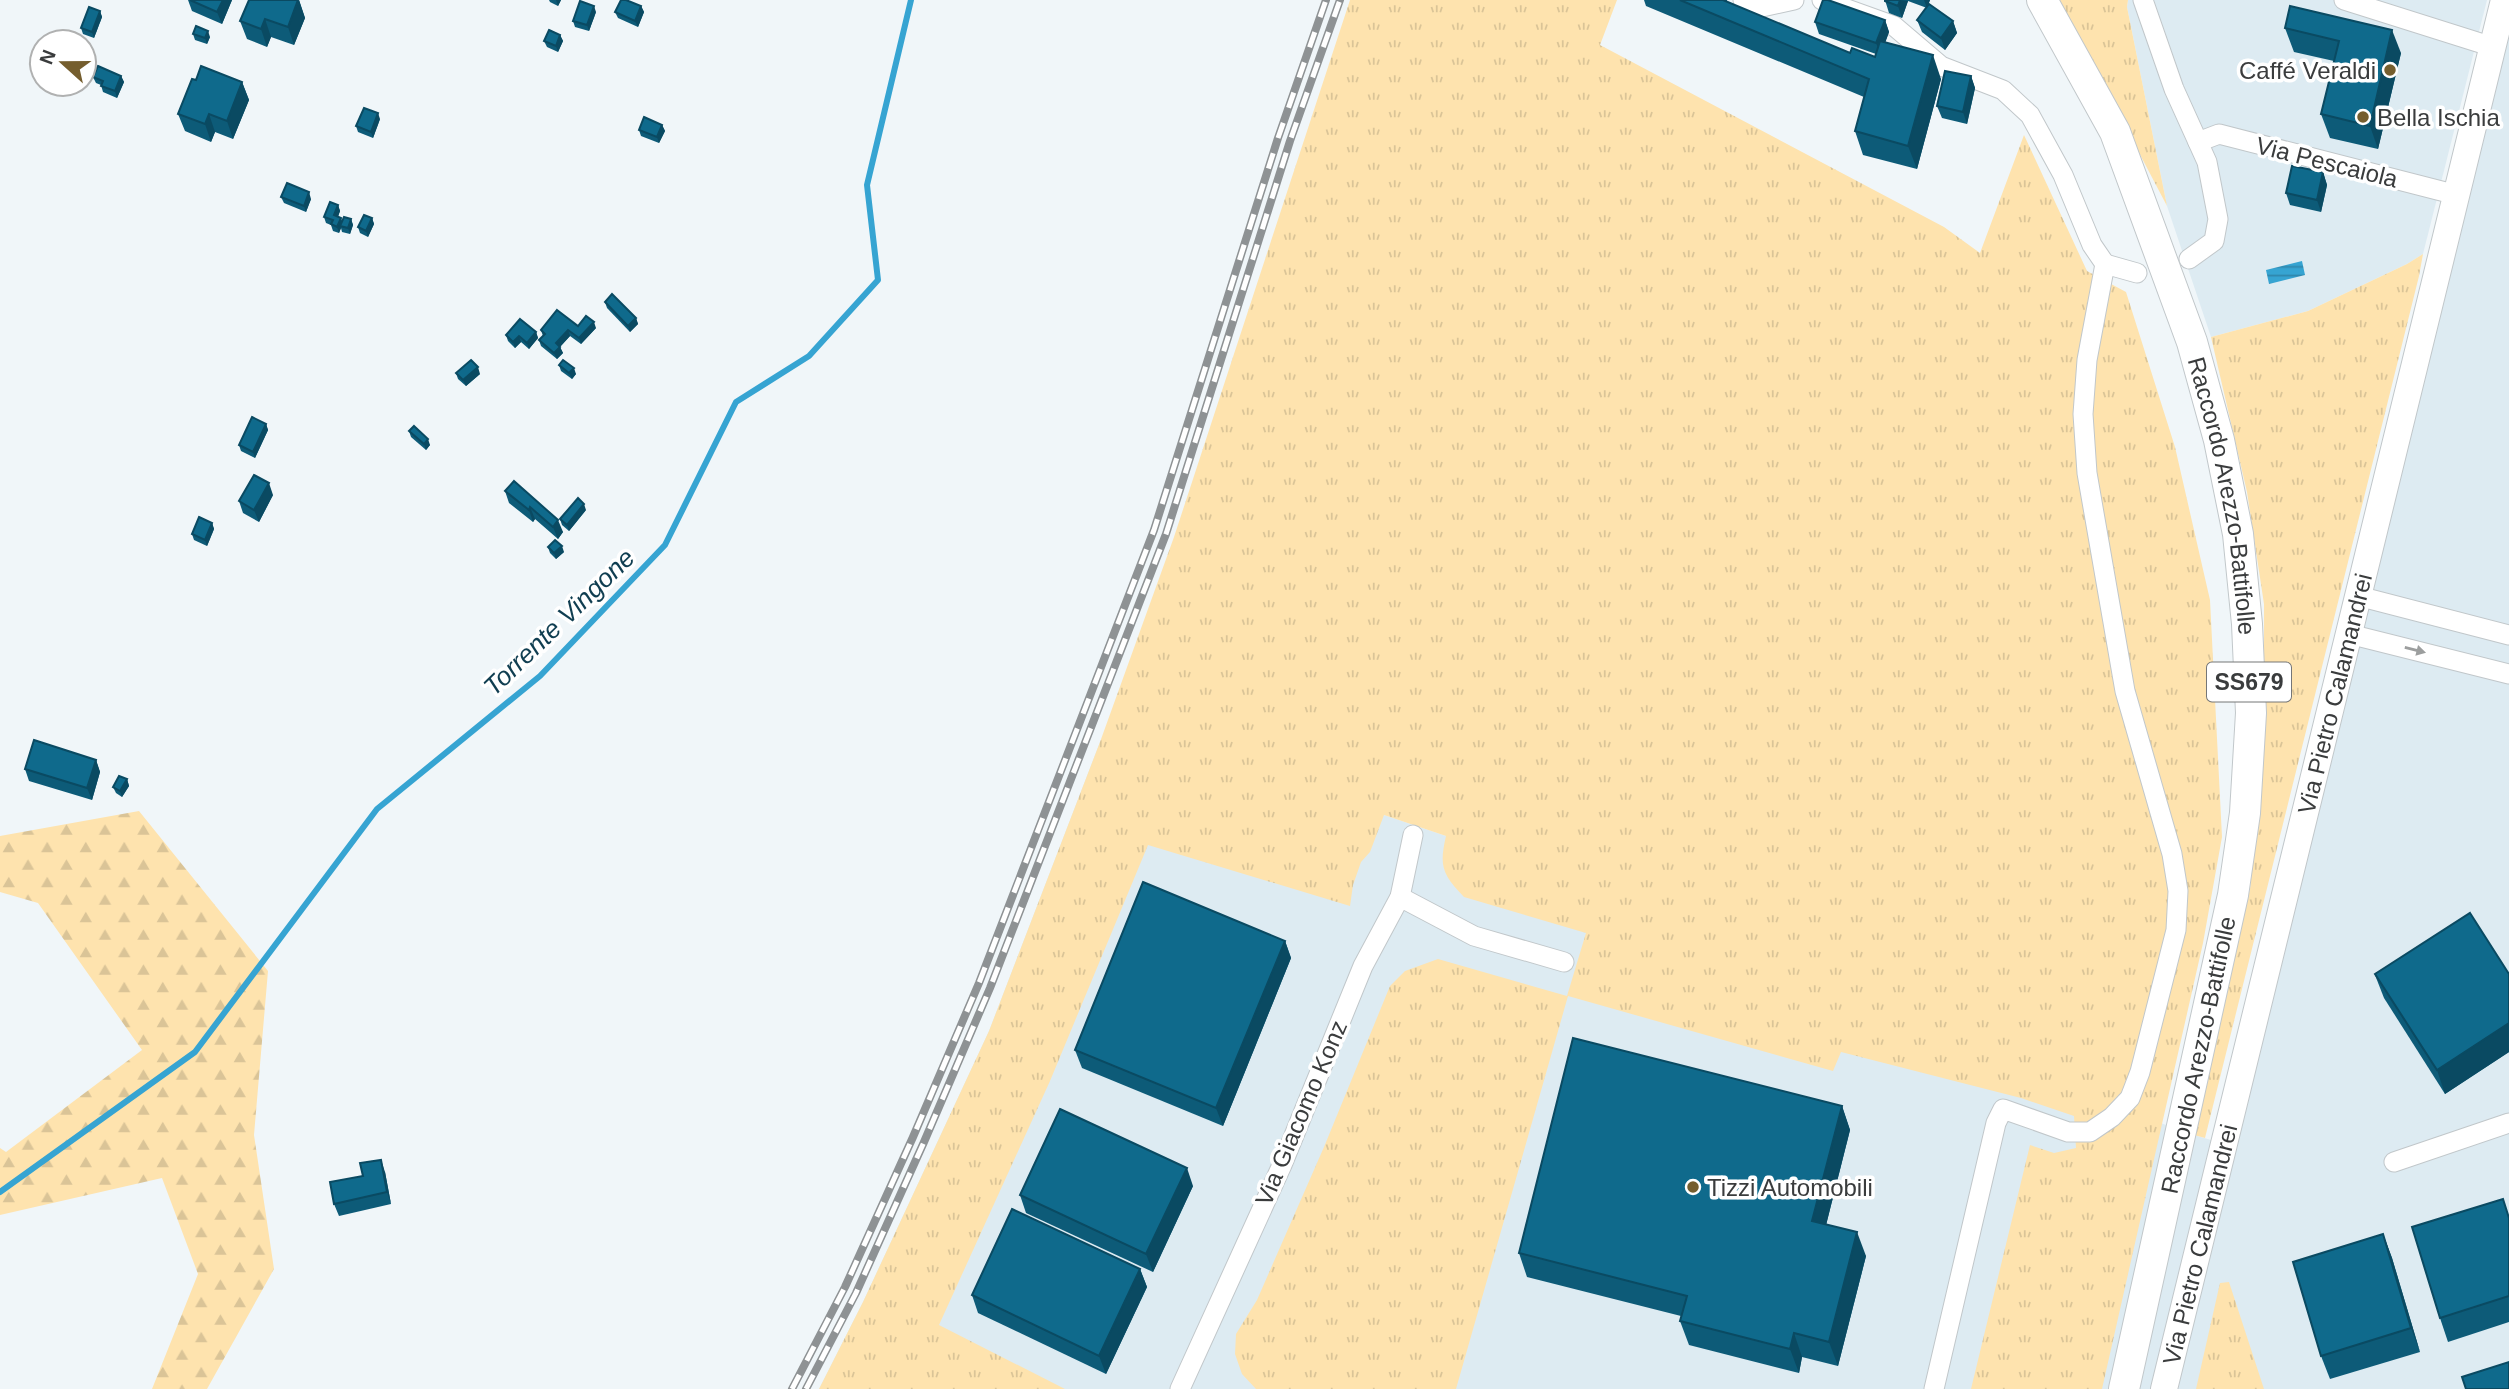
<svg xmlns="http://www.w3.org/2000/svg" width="2509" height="1389" viewBox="0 0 2509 1389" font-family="Helvetica,sans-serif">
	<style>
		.built { fill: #ddebf2 }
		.grass { fill: url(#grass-tufts) }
		.forest { fill: url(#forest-firs) }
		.water { fill: url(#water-rules) }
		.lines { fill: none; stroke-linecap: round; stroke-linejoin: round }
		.stream { stroke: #36a4d2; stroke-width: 6 }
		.minor-casing { stroke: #c1c7ca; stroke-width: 21 }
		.secondary-casing { stroke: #c1c7ca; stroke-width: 28 }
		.primary-casing { stroke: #c1c7ca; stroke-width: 32 }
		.minor { stroke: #fff; stroke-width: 19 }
		.secondary { stroke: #fff; stroke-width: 26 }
		.primary { stroke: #fff; stroke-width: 30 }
		.rail-casing { stroke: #8e9294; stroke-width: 8 }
		.rail { stroke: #fff; stroke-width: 5; stroke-dasharray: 16; stroke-linecap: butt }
		.wall { fill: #0d5b78 }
		.shaded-wall { fill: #0a4a62 }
		.building { fill: #0f6a8c; stroke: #0a4a62; stroke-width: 2 }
		.oneway { fill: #9c9e9e }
		.poi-dot { fill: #755e2e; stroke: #fff; stroke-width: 2.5 }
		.labels { text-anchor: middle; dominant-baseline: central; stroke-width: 7; stroke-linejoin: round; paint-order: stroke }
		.shield { fill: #fff; stroke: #757677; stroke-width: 2 }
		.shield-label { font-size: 23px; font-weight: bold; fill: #3a3c3d }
		.poi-label { font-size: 24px; fill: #3a3c3d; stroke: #fff; text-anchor: start }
		.street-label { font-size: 24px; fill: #3a3c3d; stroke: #fff }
		.water-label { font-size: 26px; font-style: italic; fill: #103e51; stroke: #fff }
	</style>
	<defs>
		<pattern id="grass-tufts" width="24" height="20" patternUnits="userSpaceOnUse" patternTransform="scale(1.75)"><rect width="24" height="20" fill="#fee3ae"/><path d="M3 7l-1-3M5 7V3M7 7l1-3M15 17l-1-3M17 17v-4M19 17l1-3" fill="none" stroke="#dac497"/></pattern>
		<pattern id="forest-firs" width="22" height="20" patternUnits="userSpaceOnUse" patternTransform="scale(1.75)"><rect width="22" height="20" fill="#fee3ae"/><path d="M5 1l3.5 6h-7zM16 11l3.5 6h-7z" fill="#dac497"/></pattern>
		<pattern id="water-rules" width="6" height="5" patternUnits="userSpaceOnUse" patternTransform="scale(1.75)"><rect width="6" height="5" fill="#36a4d2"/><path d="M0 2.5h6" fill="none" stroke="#2f87ac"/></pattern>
	</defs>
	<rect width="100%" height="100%" fill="#f0f6f9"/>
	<!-- built -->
	<g class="built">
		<polygon points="2128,0 2487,0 2423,254 2407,264 2308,311 2211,337 2167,206 2127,7"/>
		<polygon points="2509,0 2509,1389 819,1389 863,1302 989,1031 1100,742 1384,815 1446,836 2181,1131 2224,1144"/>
	</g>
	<!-- grass -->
	<g class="grass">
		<path d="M1350,0H1617L1600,45L1944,227L1980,253L2024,135L2087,271L2126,292L2175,447L2210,600L2222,837L2203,943L2102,1389H1971L2030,1145L2054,1153L2076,1148L2074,1116L2021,1098L1841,1052L1833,1071L1568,996L1456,1389H1256L1242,1374L1235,1354L1236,1334L1257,1300L1324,1147L1390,986L1405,971L1438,959L1567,996L1586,933L1464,897C1442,874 1439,866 1446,836L1384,815L1370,852L1361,862L1353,885L1350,906L1148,845L1050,1081L939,1325L1065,1389H819L863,1302L989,1031L1100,742L1174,537Z"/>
		<polygon points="2059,0 2128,0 2127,7 2167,206"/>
		<polygon points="2423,254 2419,276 2205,1138 2194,1135 2250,889 2264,753 2264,604 2247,492 2211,337 2308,311 2407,264"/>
		<polygon points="2229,1282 2264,1389 2196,1389 2220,1283"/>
	</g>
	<!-- forest -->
	<polygon class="forest" points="139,811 268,971 254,1135 274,1269 207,1389 152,1389 198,1274 162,1178 0,1215 0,1148 6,1152 142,1050 38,903 0,892 0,836"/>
	<!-- water -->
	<polygon class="water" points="2302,261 2305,275 2269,284 2266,270"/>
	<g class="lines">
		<!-- stream -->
		<polyline class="stream" points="0,1192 195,1052 377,809 540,676 665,545 736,402 809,356 878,280 867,185 911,0"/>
		<!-- minor casing -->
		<g class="minor-casing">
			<g id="minor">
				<polyline points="1743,0 1762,7 1794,0"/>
				<polyline points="1822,0 1894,26 1941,66 2003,90 2030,115 2063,175 2092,245 2105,264"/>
				<polyline points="2143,0 2174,89 2207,162 2218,219 2214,241 2189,259"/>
				<polyline points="2344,0 2493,47"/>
				<polyline points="2198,142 2219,134 2457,195"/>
				<polyline points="2358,596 2509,635"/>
				<polyline points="2349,634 2509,674"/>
				<polyline points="1400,897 1474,936 1564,962"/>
				<polyline points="2394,1162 2509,1123"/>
				<polyline points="1180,1389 1282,1165 1363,966 1400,897 1413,835"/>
				<polyline points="1934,1389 1996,1123 2003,1109 2068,1132 2090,1132 2112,1117 2130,1098 2140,1072 2176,930 2178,891 2172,854 2125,691 2087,473 2083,414 2087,360 2105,264 2137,273"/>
			</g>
		</g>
		<!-- secondary casing -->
		<g class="secondary-casing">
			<g id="secondary">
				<path id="s1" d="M2164,1389L2504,0"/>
			</g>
		</g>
		<!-- primary casing -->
		<g class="primary-casing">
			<g id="primary">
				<path id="s2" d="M2042,0L2115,132L2192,342L2219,440L2238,534L2247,624L2251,713L2245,813L2233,895L2124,1389"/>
			</g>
		</g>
		<!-- minor -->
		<use href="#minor" class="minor"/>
		<!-- secondary -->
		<use href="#secondary" class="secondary"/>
		<!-- primary -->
		<use href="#primary" class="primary"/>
		<!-- rail casing -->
		<g class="rail-casing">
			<g id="rail">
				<polyline points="792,1389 845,1287 913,1137 979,983 1154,530 1278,138 1326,0"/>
				<polyline points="806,1389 856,1293 924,1142 990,988 1166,534 1290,141 1340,0"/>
			</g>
		</g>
		<!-- rail -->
		<use href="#rail" class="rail"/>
	</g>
	<!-- wall -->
	<g class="wall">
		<polygon points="188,0 232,0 222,24 192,11"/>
		<polygon points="299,0 305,18 294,45 271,37 267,47 247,39 240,21"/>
		<polygon points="549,0 561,0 558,6 550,2"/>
		<polygon points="1644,0 1727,0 1727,2 1850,53 1875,57 1876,54 1819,34 1815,22 1885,20 1889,32 1885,42 1941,79 1917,169 1863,155 1855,131 1864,97 1646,6"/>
		<polygon points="1885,0 1930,0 1927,7 1953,21 1957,33 1945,50 1922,32 1917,20 1927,8 1908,1 1902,18 1889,13"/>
		<polygon points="641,6 644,12 638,27 618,18 615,12"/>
		<polygon points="100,11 102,17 94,38 83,34 81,28"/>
		<polygon points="596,12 589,31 575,27 573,21"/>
		<polygon points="2285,28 2401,53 2378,149 2330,138 2321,114 2334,61 2294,52"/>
		<polygon points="193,34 210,37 207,44 195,40"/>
		<polygon points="560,35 563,41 558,52 547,47 544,41"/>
		<polygon points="121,76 124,82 117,98 103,92 101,85 96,83 93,77"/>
		<polygon points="1971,76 1975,88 1967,124 1942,118 1937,106"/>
		<polygon points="196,80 242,82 249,100 233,139 215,132 211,142 185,131 178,114"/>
		<polygon points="380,119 373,138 358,132 356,126"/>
		<polygon points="662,125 665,131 659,143 641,136 639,130"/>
		<polygon points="2323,172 2327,185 2321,212 2290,205 2286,193"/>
		<polygon points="281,197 311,199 306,212 284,203"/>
		<polygon points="338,205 340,211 338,217 342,221 351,219 353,225 350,234 342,232 341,228 339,233 333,231 331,225 326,223 324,217"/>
		<polygon points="372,218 374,224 368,237 360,233 358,227"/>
		<polygon points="605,302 636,318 638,324 630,332 607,308"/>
		<polygon points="578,326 596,328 581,344 570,336 560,347 563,353 557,359 541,346 539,340 543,336 541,330"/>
		<polygon points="536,332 538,338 529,349 521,342 515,348 508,341 506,335"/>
		<polygon points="559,365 576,374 572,379 561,371"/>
		<polygon points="456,373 480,374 466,386 458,379"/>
		<polygon points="266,424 268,430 255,458 241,451 239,445"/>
		<polygon points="409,431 430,445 426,450 411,437"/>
		<polygon points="514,481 563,532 558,539 535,519 533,522 509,503 505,491"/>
		<polygon points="273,495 259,522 243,513 239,501"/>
		<polygon points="586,510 569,531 562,525 560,519"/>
		<polygon points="212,523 214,529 207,546 194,540 192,534"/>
		<polygon points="548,547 564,552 556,559 550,553"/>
		<polygon points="96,760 100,772 92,800 29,781 25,769"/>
		<polygon points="127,779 129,786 122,797 116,793 113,787"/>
		<polygon points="1285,941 1291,958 1223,1126 1082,1068 1075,1050"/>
		<polygon points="2509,974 2509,1052 2445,1094 2384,998 2375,975"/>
		<polygon points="1842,1106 1850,1130 1826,1225 1866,1256 1838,1366 1802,1357 1799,1373 1689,1345 1680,1321 1681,1316 1527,1277 1519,1253"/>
		<polygon points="385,1172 391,1204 339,1216 334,1204"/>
		<polygon points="1193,1186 1153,1272 1026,1213 1020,1195"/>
		<polygon points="2509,1215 2509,1322 2448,1342 2440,1318"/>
		<polygon points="2383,1234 2392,1258 2420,1352 2330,1379 2321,1356"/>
		<polygon points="1140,1269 1147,1287 1106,1374 978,1313 972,1295"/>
	</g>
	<!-- shaded-wall -->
	<g class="shaded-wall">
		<polygon points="223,0 232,0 222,24 217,12"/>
		<polygon points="299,0 305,18 294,45 288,27"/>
		<polygon points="556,0 561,0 558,6"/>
		<polygon points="1900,0 1908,1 1902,18 1898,6"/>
		<polygon points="1924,0 1930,0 1927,8"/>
		<polygon points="594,6 596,12 589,31 587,25"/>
		<polygon points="641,6 644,12 638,27 635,21"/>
		<polygon points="100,11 102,17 94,38 92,32"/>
		<polygon points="265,19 271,37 267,47 261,29"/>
		<polygon points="1885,20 1889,32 1881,55 1876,43"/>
		<polygon points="1953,21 1957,33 1945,50 1941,38"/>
		<polygon points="2392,30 2401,53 2378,149 2370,126"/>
		<polygon points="208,31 210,37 207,44 205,38"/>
		<polygon points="560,35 563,41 558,52 556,46"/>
		<polygon points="1933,55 1941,79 1917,169 1908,146"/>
		<polygon points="121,76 124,82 117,98 115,91"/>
		<polygon points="1971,76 1975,88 1967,124 1963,112"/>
		<polygon points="242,82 249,100 233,139 227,121"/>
		<polygon points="378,113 380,119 373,138 371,132"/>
		<polygon points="209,114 215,132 211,142 205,124"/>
		<polygon points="662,125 665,131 659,143 657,137"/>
		<polygon points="2323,172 2327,185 2321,212 2317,200"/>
		<polygon points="309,192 311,199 306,212 304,206"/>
		<polygon points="338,205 340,211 336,221 334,215"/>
		<polygon points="341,218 343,224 340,226 341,228 339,233 337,227"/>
		<polygon points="372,218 374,224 368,237 366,231"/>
		<polygon points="351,219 353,225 350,234 348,228"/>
		<polygon points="636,318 638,324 630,332 628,326"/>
		<polygon points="594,322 596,328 581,344 579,338"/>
		<polygon points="568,330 570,336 558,349 556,343"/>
		<polygon points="536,332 538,338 529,349 527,343"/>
		<polygon points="519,336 521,342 515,348 513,342"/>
		<polygon points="560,347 563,353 557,359 554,353"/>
		<polygon points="478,367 480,374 466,386 463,380"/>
		<polygon points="574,368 576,374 572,379 569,373"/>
		<polygon points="266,424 268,430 255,458 253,452"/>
		<polygon points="428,439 430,445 426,450 424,444"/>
		<polygon points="269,483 273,495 259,522 254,510"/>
		<polygon points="584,504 586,510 569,531 567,525"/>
		<polygon points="530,507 535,519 533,522 529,510"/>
		<polygon points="558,520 563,532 558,539 553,527"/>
		<polygon points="212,523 214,529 207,546 205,540"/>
		<polygon points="562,546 564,552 556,559 554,553"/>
		<polygon points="96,760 100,772 92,800 87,788"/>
		<polygon points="127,779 129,786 122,797 120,791"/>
		<polygon points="1285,941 1291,958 1223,1126 1216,1108"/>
		<polygon points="2509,1023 2509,1052 2445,1094 2437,1070"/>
		<polygon points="1842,1106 1850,1130 1821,1245 1812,1221"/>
		<polygon points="381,1160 385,1172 391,1204 387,1192"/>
		<polygon points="1187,1168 1193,1186 1153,1272 1146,1254"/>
		<polygon points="1857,1232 1866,1256 1838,1366 1829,1342"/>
		<polygon points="2383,1234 2392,1258 2420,1352 2411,1328"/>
		<polygon points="1140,1269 1147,1287 1106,1374 1099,1356"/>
		<polygon points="1794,1333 1802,1357 1799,1373 1790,1349"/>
	</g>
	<!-- building -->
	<g class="building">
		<polygon points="190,0 223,0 217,12"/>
		<polygon points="249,0 298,0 288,27 265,19 261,29 240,21"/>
		<polygon points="621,0 626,0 641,6 635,21 615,12"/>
		<polygon points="1680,0 1723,0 1850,53 1852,48 1875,57 1880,41 1933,55 1908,146 1855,131 1869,79"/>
		<polygon points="1823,0 1828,0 1885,20 1876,43 1815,22"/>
		<polygon points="1885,0 1900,0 1898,6 1885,1"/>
		<polygon points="580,1 594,6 587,25 573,21"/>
		<polygon points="1929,4 1953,21 1941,38 1917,20"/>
		<polygon points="2290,6 2392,30 2370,126 2321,114 2339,41 2285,28"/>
		<polygon points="89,7 100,11 92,32 81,28"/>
		<polygon points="196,26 208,31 205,38 193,34"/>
		<polygon points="549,30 560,35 556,46 544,41"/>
		<polygon points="98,66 121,76 115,91 101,86 103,81 93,77"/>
		<polygon points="201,66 242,82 227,121 209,114 205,124 178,114 192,79 196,80"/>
		<polygon points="1945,71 1971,76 1963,112 1937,106"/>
		<polygon points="364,108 378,113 371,132 356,126"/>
		<polygon points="644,117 662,125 657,137 639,130"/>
		<polygon points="2292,166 2323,172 2317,200 2286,193"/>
		<polygon points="287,183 309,192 304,206 281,197"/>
		<polygon points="330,202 338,205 334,215 341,218 337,227 331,224 333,220 324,217"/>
		<polygon points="364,215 372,218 366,231 358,227"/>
		<polygon points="344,217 351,219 348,228 340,226"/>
		<polygon points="612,294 636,318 628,326 605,302"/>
		<polygon points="557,310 578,326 586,316 594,322 579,338 568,330 556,343 560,347 554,353 539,340 545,334 541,330"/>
		<polygon points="520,319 536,332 527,343 519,336 513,342 506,335"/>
		<polygon points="471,360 478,367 463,380 456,373"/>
		<polygon points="563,360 574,368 569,373 559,365"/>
		<polygon points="252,417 266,424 253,452 239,445"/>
		<polygon points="414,426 428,439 424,444 409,431"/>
		<polygon points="254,475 269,483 254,510 239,501"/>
		<polygon points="514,481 558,520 553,527 530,507 529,510 505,491"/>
		<polygon points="578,498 584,504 567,525 560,519"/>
		<polygon points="199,517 212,523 205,540 192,534"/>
		<polygon points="555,540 562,546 554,553 548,547"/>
		<polygon points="34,740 96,760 87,788 25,769"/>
		<polygon points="119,776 127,779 120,791 113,787"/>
		<polygon points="1143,882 1285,941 1216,1108 1075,1050"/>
		<polygon points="2470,913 2509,974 2509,1023 2437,1070 2375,974"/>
		<polygon points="1573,1038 1842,1106 1812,1221 1857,1232 1829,1342 1794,1333 1790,1349 1680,1321 1687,1296 1519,1253"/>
		<polygon points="1060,1109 1187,1168 1146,1254 1020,1195"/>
		<polygon points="381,1160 387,1192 334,1204 330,1182 363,1176 360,1163"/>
		<polygon points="2503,1199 2509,1218 2509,1296 2440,1318 2412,1227"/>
		<polygon points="1012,1209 1140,1269 1099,1356 972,1295"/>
		<polygon points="2383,1234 2411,1328 2321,1356 2293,1262"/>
		<polygon points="2509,1362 2509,1389 2466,1389 2462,1377"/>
	</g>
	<!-- one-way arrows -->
	<defs><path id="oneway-solid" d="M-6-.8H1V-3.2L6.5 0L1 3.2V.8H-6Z" transform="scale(1.75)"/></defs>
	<use class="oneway" href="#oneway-solid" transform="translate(2415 650) rotate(14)"/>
	<!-- markers -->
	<g class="poi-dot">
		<circle cx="2390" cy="70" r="7"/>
		<circle cx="2363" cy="117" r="7"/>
		<circle cx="1693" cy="1187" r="7"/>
	</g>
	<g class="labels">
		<!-- shield labels -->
		<rect class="shield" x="2207" y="662.5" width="84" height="39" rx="5"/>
		<g class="shield-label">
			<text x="2249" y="682">SS679</text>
		</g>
		<!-- poi labels -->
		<g class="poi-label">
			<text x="2376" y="70" text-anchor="end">Caffé Veraldi</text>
			<text x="2377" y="117">Bella Ischia</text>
			<text x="1707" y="1187">Tizzi Automobili</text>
		</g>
		<!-- street labels -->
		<g class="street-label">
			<text transform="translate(2327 162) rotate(14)">Via Pescaiola</text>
			<text stroke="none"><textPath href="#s2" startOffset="532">Raccordo Arezzo-Battifolle</textPath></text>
			<text stroke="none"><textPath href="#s1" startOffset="716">Via Pietro Calamandrei</textPath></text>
			<text transform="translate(2198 1055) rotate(-78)">Raccordo Arezzo-Battifolle</text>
			<text transform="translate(1301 1113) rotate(-67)">Via Giacomo Konz</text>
			<text stroke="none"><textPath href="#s1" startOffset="149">Via Pietro Calamandrei</textPath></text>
		</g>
		<!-- water labels -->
		<g class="water-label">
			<text transform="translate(559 622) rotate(-44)">Torrente Vingone</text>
		</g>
	</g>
	<!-- north arrow -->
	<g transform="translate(63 63) rotate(291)"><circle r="33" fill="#ffffff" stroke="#b0b1b1" stroke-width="2"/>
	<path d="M0-5L12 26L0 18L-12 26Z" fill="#755e2e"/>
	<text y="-10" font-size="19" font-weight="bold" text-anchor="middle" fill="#3a3c3d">N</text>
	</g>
</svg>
